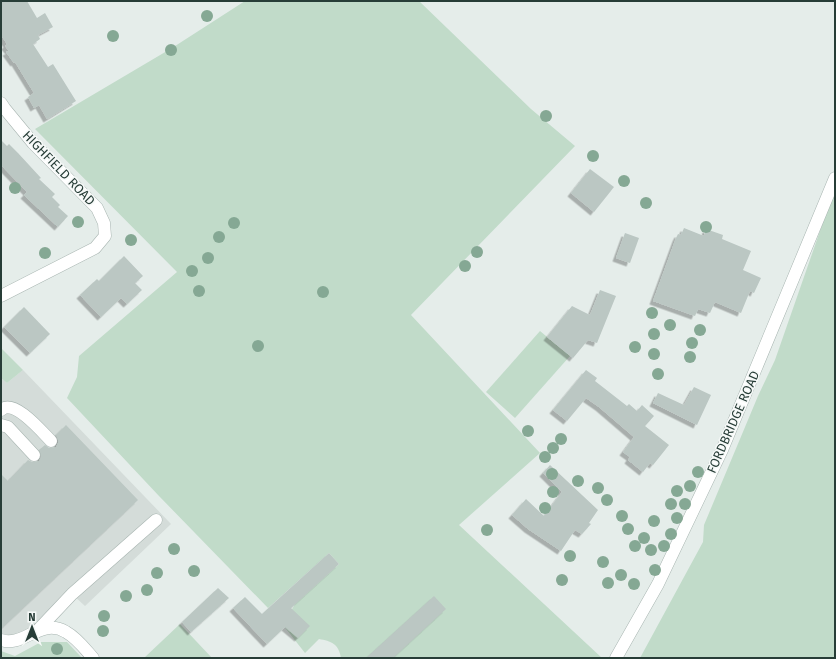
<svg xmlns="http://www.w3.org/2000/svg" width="836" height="659" viewBox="0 0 836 659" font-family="'Fira Sans',sans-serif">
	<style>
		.built { fill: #d4dcd9 }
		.green { fill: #c1dbc9 }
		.building { fill: #bbc7c3; filter: url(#shadow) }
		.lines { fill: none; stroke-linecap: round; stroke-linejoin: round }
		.minor-casing { stroke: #a8b5b1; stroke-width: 13 }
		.minor { stroke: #fff; stroke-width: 12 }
		.tree { fill: #85a894 }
		.labels { text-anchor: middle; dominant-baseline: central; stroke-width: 3; stroke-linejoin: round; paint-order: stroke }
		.street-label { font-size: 13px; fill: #273d37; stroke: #f6f9f8 }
	</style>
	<defs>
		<filter id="shadow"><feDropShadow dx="-3.5" dy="3.5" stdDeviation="0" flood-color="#0004"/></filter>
	</defs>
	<rect width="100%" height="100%" fill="#e5edea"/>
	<!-- built -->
	<polygon class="built" points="23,370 171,524 85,606 72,594 37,631 1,640 1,378 7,383"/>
	<!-- green -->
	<g class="green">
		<path d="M245,1H419L531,109L575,146L411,315L540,453L459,525L602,658H341C339,644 331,641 319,639L305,653L283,625L295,604L339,564L329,553L268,608L159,496L67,398L77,377L79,356L177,272L35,129L172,48Z"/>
		<polygon points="835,188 835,658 640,658 703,542 704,525 758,396 775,360"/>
		<polygon points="540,331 570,356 515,418 486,392"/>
		<polygon points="1,348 23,370 7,383 1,378"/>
		<polygon points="180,624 212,658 144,658"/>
		<polygon points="41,642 67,642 82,658 1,658 1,651 15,656"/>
	</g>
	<!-- building -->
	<g class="building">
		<polygon points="1,1 27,1 37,18 45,13 53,27 38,35 40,39 33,44 48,67 53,64 76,101 47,119 39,105 34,108 28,97 34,93 15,62 14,63 6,52 9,51 5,46 7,44 1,35"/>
		<polygon points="1,140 7,146 9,144 18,153 41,178 39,179 55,194 52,197 60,205 58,207 68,216 58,227 24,195 27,192 1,165"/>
		<polygon points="590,169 614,187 594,212 571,193"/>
		<polygon points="684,228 704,236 706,229 723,235 722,239 751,251 743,270 761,278 754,293 750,291 741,313 715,302 710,313 698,309 695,316 653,301 676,238 678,234 681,235"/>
		<polygon points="625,233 639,238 630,263 616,258"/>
		<polygon points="124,256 143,276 135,283 142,290 127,304 121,298 101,317 80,295 97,279 99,281"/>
		<polygon points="600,290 616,296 597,343 588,340 573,358 547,337 572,306 590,315"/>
		<polygon points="24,307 50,334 30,353 4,327"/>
		<polygon points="586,370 597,378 595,381 627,406 629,404 637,411 642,405 654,416 645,426 669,445 653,465 650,463 643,472 628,460 630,457 623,452 634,437 599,407 586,398 567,421 553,410"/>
		<polygon points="694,387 711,395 697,425 653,403 658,393 684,405"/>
		<polygon points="66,425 138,500 1,629 1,474 8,481 28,460 32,462 39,461 41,457 39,450 45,445 49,448 56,447 58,443 58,440 56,435"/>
		<polygon points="550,465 598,510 589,523 591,524 582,534 575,530 561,551 528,529 512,515 526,499 544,516 562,492 543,473"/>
		<polygon points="329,553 339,564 291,608 310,626 298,638 285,627 267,644 233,608 245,597 262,614"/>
		<polygon points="218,588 229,598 191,632 182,622"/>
		<polygon points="434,596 446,609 393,658 366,658"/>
	</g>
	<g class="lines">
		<!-- minor casing -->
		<g class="minor-casing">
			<g id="minor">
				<polyline points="1,103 5,109 33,143 97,208 104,223 105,236 95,248 1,296"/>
				<path d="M1,410C14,398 42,432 51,441"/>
				<polyline points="1,425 8,427 34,455"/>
				<polyline points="37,631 72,594 156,520"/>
				<path d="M1,640C23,648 41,617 66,632C77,638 85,649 93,658"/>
				<polyline points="616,658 658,584 722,450 835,178"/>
			</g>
		</g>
		<!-- minor -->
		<use href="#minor" class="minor"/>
	</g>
	<!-- trees -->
	<g class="tree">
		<circle cx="207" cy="16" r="6"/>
		<circle cx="113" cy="36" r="6"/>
		<circle cx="171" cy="50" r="6"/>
		<circle cx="546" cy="116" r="6"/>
		<circle cx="593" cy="156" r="6"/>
		<circle cx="624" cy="181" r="6"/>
		<circle cx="15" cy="188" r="6"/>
		<circle cx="646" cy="203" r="6"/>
		<circle cx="78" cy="222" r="6"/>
		<circle cx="234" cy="223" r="6"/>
		<circle cx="706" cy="227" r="6"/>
		<circle cx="219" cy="237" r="6"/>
		<circle cx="131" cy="240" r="6"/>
		<circle cx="477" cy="252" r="6"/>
		<circle cx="45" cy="253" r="6"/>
		<circle cx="208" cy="258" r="6"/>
		<circle cx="465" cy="266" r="6"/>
		<circle cx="192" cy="271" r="6"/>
		<circle cx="199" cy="291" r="6"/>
		<circle cx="323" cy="292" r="6"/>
		<circle cx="652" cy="313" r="6"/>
		<circle cx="670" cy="325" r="6"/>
		<circle cx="700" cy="330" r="6"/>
		<circle cx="654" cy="334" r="6"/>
		<circle cx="692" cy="343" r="6"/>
		<circle cx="258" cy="346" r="6"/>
		<circle cx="635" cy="347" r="6"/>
		<circle cx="654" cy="354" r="6"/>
		<circle cx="690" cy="357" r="6"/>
		<circle cx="658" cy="374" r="6"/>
		<circle cx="528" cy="431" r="6"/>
		<circle cx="561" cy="439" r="6"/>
		<circle cx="553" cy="448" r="6"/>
		<circle cx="545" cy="457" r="6"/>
		<circle cx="698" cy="472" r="6"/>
		<circle cx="552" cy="474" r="6"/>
		<circle cx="578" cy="481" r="6"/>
		<circle cx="690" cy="486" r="6"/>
		<circle cx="598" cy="488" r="6"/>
		<circle cx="677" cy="491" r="6"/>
		<circle cx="553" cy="492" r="6"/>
		<circle cx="607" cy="500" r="6"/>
		<circle cx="671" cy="504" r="6"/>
		<circle cx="685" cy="504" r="6"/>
		<circle cx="545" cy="508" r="6"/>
		<circle cx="622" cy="516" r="6"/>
		<circle cx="677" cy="518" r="6"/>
		<circle cx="654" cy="521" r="6"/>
		<circle cx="628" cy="529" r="6"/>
		<circle cx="487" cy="530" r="6"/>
		<circle cx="671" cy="534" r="6"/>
		<circle cx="644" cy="538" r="6"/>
		<circle cx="635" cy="546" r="6"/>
		<circle cx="664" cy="546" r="6"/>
		<circle cx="174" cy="549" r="6"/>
		<circle cx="651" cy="550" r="6"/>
		<circle cx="570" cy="556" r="6"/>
		<circle cx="603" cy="562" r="6"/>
		<circle cx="655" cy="570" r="6"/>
		<circle cx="194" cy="571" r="6"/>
		<circle cx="157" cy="573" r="6"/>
		<circle cx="621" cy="575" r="6"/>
		<circle cx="562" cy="580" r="6"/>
		<circle cx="608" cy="583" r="6"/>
		<circle cx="634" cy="584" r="6"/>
		<circle cx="147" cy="590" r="6"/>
		<circle cx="126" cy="596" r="6"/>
		<circle cx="104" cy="616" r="6"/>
		<circle cx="103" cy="631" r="6"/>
		<circle cx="57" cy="649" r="6"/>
	</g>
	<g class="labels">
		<!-- street labels -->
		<g class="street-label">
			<text transform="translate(59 168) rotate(46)">HIGHFIELD ROAD</text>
			<text transform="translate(733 422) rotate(-66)">FORDBRIDGE ROAD</text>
		</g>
	</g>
	<!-- border -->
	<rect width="836" height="659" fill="none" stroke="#273d37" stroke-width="4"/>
	<!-- north arrow -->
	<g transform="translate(32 627)" stroke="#f6f9f8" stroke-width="3" paint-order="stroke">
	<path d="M0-3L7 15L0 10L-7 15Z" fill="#273d37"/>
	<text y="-6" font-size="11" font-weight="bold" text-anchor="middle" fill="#273d37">N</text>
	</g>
</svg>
